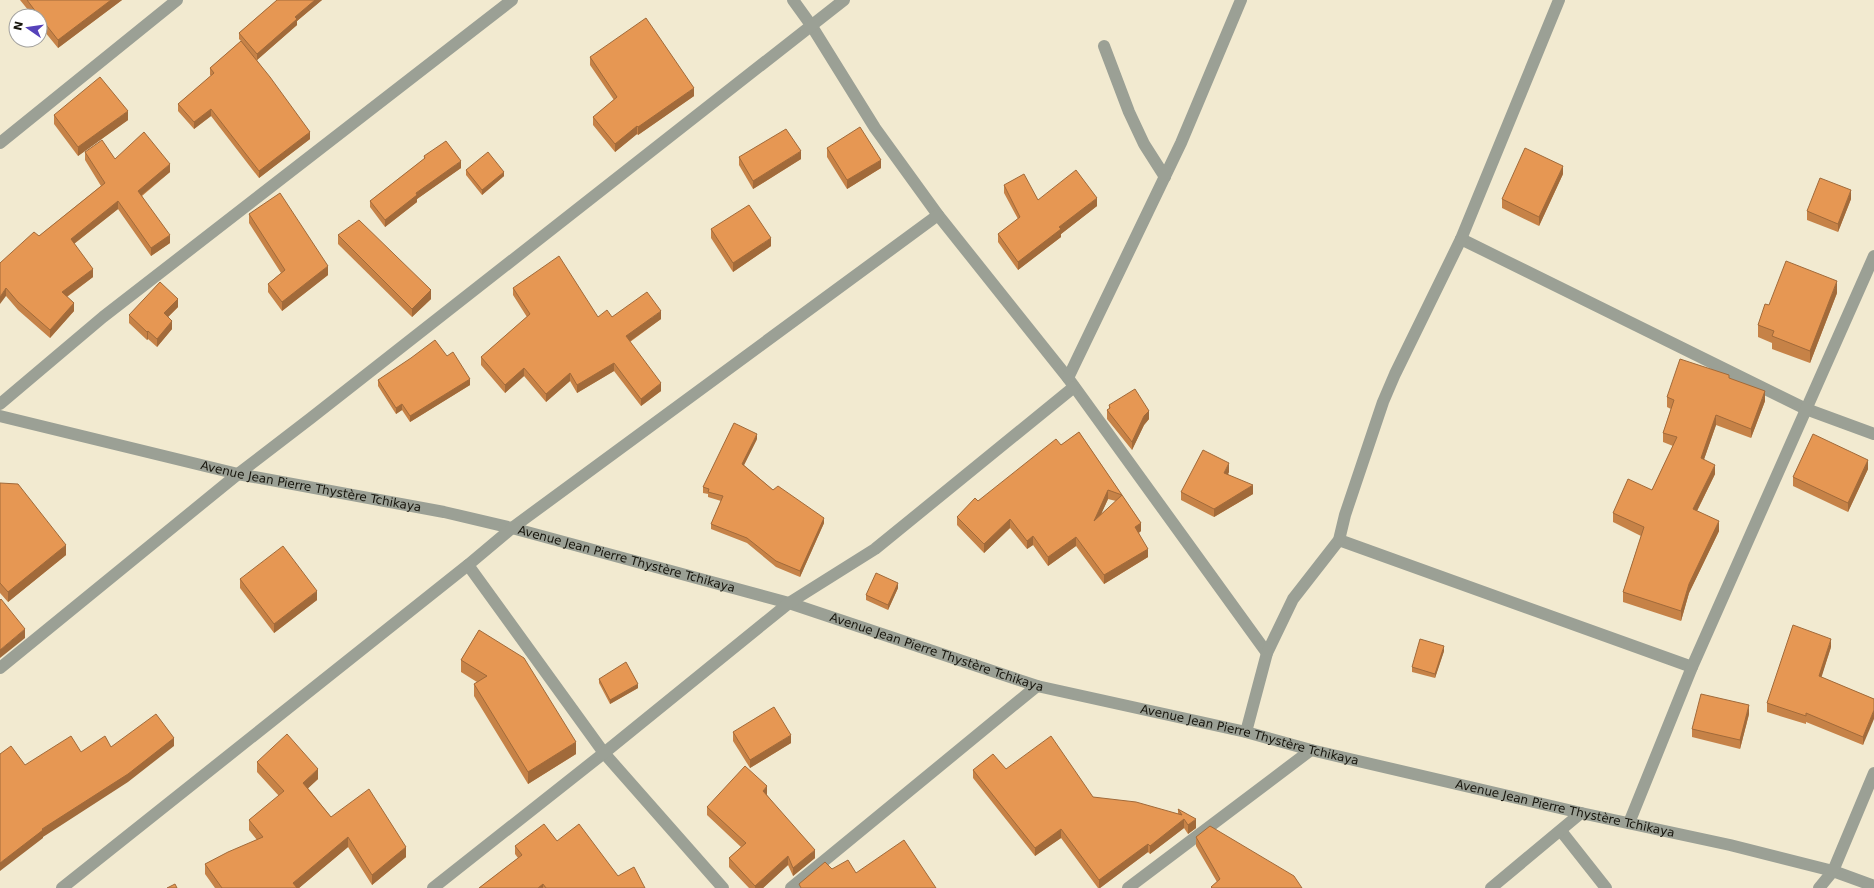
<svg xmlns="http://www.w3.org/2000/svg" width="1874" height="888" viewBox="0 0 1874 888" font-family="'DejaVu Sans',sans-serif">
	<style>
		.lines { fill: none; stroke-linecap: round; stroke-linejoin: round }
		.minor { stroke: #9ba095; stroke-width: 12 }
		.wall { fill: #c68247; fill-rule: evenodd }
		.shaded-wall { fill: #a16a3a }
		.building { fill: #e69753; stroke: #a16a3a }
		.labels { text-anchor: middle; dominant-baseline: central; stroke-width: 3; stroke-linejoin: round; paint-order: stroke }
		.street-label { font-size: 12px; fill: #17150c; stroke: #fff }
	</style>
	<rect width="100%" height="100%" fill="#f2ead0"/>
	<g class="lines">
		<!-- minor -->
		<g class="minor">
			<polyline points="793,0 811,25 875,128 938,215 1068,378 1267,653"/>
			<polyline points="1104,46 1129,112 1144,144 1165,177"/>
			<polyline points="0,143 177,0"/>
			<polyline points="1461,239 1806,409 1874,434"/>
			<polyline points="1068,378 1181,143 1241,0"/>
			<polyline points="0,404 103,317 512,0"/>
			<path id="s1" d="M0,416L238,474L444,512L512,528L789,603L1037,686L1246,732L1311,750L1581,813L1730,845L1833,871L1874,886"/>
			<polyline points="1339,540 1692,667"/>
			<polyline points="468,565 604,753 723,888"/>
			<polyline points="0,668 238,474 311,418 844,0"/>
			<polyline points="1246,732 1267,653 1293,599 1339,540 1345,515 1383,402 1395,374 1461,239 1559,0"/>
			<polyline points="1629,823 1692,667 1874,256"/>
			<polyline points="1561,831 1606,888"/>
			<polyline points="62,888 468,565 512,528 938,215"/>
			<polyline points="433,888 604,753 789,603 875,549 1074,387"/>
			<polyline points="791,888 1037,686"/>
			<polyline points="1128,888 1311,750"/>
			<polyline points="1491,888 1581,813"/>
			<polyline points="1819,888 1833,871 1874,773"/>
		</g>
	</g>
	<!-- wall -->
	<g class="wall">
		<polygon points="20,0 122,0 58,48 40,26 40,16 33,16"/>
		<polygon points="277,0 322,0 297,21 297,25 257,60 310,139 259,178 211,116 194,129 178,111 178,104 211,76 210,75 210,68 241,41 239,39 239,33"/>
		<polygon points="590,57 694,96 638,135 637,134 615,152 593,125 593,117 614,100 590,65"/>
		<polygon points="54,115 128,120 78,156 54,124"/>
		<polygon points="827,148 881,168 847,189 827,157"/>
		<polygon points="85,152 115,159 170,172 142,196 170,243 151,256 118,209 74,244 93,277 67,297 74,311 50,338 18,310 6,296 0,263 39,236 101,186 85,160"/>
		<polygon points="424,156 461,168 417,199 417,202 385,227 370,207 370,201 424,159"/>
		<polygon points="739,157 801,159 753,189 739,165"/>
		<polygon points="466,170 504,176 482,195 466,175"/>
		<polygon points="1563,174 1539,226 1502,208 1502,199"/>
		<polygon points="1004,185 1038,200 1097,206 1061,234 1061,237 1018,270 998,242 998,234 1018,219 1004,193"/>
		<polygon points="1851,199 1838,232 1807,220 1807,211"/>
		<polygon points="249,214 328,275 282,311 268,292 268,284 281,273 249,223"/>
		<polygon points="711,229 771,246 733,272 711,238"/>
		<polygon points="338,235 431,299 412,317 338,244"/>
		<polygon points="513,288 598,317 661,319 630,342 661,391 641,406 614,371 577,393 570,381 546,402 524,376 505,393 481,365 481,357 527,317 513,295"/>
		<polygon points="1837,293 1810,363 1772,349 1772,343 1758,337 1758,325"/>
		<polygon points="178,307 168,317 172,329 157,347 148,339 147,340 129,323 129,315"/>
		<polygon points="447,356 470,385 410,422 402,410 396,414 378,386 378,380"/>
		<polygon points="1729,378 1765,401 1751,438 1716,425 1704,459 1715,474 1697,511 1719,531 1689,593 1681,621 1623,602 1623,592 1641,536 1613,522 1613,513 1652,490 1673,446 1663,442 1663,433 1671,409 1667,407 1667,397"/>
		<polygon points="1109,405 1149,419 1144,425 1132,450 1107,419 1107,410 1109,409"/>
		<path d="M1079,432L1141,523V531L1139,533L1148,557L1104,584L1076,546L1048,566L1033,545L1027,549L1010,528L984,553L957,525V517L978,501L1061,445ZM1108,499L1116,501L1101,514Z"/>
		<polygon points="757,439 744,465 773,490 824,523 800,577 776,567 747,543 711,529 711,524 721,501 708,497 708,494 703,493 703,487"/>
		<polygon points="1868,469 1848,512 1793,486 1793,477"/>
		<polygon points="1229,472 1228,474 1253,494 1214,517 1181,500 1181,492"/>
		<polygon points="0,483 66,555 8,602 0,593"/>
		<polygon points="240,579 317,600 274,633 240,588"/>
		<polygon points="898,588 888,610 866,600 866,595"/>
		<polygon points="479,630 576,754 528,784 474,696 474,684 477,682 461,672 461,660"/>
		<polygon points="1831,647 1821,677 1874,699 1863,745 1806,722 1806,724 1767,712 1767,703"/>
		<polygon points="1444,651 1435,678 1412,672 1412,667"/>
		<polygon points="599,679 638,688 610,704 599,683"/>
		<polygon points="1749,714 1740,749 1692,737 1692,729"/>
		<polygon points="733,732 791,743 750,768 733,741"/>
		<polygon points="257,762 318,779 308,788 331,817 406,857 372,885 348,847 299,888 215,888 205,874 205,864 257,840 249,830 249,820 279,796 257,772"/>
		<polygon points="1006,769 1093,797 1178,814 1178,809 1196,828 1188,834 1184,828 1150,854 1148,852 1100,888 1098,888 1061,838 1035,856 973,778 973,770"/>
		<polygon points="767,795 815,858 793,876 788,865 763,888 749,888 729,867 729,858 741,847 707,815 707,807"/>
		<polygon points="1196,837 1302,888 1211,888 1211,887 1217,882 1196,846"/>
		<polygon points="557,841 618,876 645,888 479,888 518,858 515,854 515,846"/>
	</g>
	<!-- shaded-wall -->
	<g class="shaded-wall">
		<polygon points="111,0 122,0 58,48 58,40"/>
		<polygon points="315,0 322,0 297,21 297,25 257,60 257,54 295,17"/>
		<polygon points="694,88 694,96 638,135 638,127"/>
		<polygon points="211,109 211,116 194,129 194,122"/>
		<polygon points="128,111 128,120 78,156 78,147"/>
		<polygon points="637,126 637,134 615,152 615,144"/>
		<polygon points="310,132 310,139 259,178 259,171"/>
		<polygon points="801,151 801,159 753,189 753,181"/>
		<polygon points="881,160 881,168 847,189 847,180"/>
		<polygon points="461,161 461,168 417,199 417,202 385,227 385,220 416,193"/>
		<polygon points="170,164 170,172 138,198 138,191"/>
		<polygon points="1563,166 1563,174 1539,226 1539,217"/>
		<polygon points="504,172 504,176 482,195 482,190"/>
		<polygon points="1851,190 1851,199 1838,232 1838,224"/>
		<polygon points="1097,198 1097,206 1061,234 1061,237 1018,270 1018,262 1059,227"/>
		<polygon points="118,201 118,209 71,246 71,239"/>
		<polygon points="170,235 170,243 151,256 151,248"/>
		<polygon points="771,238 771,246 733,272 733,263"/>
		<polygon points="328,266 328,275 282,311 282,302"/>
		<polygon points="93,269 93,277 62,300 62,292"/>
		<polygon points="1837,281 1837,293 1810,363 1810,351"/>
		<polygon points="6,288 6,296 0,304 0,297"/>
		<polygon points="431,290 431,299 412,317 412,309"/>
		<polygon points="178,299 178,307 164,321 164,313"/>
		<polygon points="74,303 74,311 50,338 50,330"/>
		<polygon points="661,311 661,319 626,344 626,336"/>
		<polygon points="172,321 172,329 157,347 157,339"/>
		<polygon points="148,331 148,339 147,340 147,332"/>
		<polygon points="614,363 614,371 577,393 577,385"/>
		<polygon points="524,368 524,376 505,393 505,385"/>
		<polygon points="570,373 570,381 546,402 546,394"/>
		<polygon points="470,379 470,385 410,422 410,416"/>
		<polygon points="661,383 661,391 641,406 641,399"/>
		<polygon points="1765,391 1765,401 1751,438 1751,429"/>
		<polygon points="402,404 402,410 396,414 396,408"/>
		<polygon points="1149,411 1149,419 1144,425 1132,450 1132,442 1144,416"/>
		<polygon points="1716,415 1716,425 1701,468 1701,458"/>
		<polygon points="757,434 757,439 742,469 742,464"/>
		<polygon points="1868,460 1868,469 1848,512 1848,503"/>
		<polygon points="1229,463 1229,472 1224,482 1224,473"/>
		<polygon points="1715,465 1715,474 1693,519 1693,509"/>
		<polygon points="1253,485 1253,494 1214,517 1214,509"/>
		<polygon points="1108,490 1108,499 1094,530 1094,521"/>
		<polygon points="824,518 824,523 800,577 800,571"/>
		<polygon points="1010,519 1010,528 984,553 984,544"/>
		<polygon points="1719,521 1719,531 1689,593 1681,621 1681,611 1689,584"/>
		<polygon points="1141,523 1141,531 1135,535 1135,527"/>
		<polygon points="1033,536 1033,545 1027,549 1027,541"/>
		<polygon points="1076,537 1076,546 1048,566 1048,557"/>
		<polygon points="66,545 66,555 8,602 8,592"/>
		<polygon points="1148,549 1148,557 1104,584 1104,575"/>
		<polygon points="898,583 898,588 888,610 888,605"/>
		<polygon points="317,591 317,600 274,633 274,624"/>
		<polygon points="25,629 25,638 0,658 0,650"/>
		<polygon points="1831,639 1831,647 1819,685 1819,676"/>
		<polygon points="1444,646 1444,651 1435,678 1435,674"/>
		<polygon points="638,684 638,688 610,704 610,700"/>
		<polygon points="1749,705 1749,714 1740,749 1740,740"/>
		<polygon points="1874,710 1874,719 1863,745 1863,737"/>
		<polygon points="791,735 791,743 750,768 750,760"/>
		<polygon points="174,738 174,746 128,782 43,837 43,838 0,871 0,863 42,829"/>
		<polygon points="576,742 576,754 528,784 528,772"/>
		<polygon points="318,769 318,779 303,793 303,783"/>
		<polygon points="767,786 767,795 763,800 763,791"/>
		<polygon points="1184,819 1184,828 1150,854 1150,846"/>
		<polygon points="1196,819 1196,828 1188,834 1188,825"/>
		<polygon points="1061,829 1061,838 1035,856 1035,848"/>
		<polygon points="348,837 348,847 299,888 293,888 293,883"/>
		<polygon points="1148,844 1148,852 1100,888 1099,888 1099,880"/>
		<polygon points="406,847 406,857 372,885 372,875"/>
		<polygon points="815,850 815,858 793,876 793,868"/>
		<polygon points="788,856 788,865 763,888 755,888 755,886"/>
		<polygon points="543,884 543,888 538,888"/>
	</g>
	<!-- building -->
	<g class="building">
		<polygon points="27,0 111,0 58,40 40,17 40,16 39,16"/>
		<polygon points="277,0 315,0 295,17 297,19 257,54 239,33"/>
		<polygon points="646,18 694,88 638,127 637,126 615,144 593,117 617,97 590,57"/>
		<polygon points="241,41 270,77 310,132 259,171 211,109 194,122 178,104 214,73 210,68"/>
		<polygon points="100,77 128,111 78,147 54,115"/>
		<polygon points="860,127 881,160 847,180 827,148"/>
		<polygon points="786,129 801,151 753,181 739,157"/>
		<polygon points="144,132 170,164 138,191 170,235 151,248 118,201 71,239 93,269 62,292 74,303 50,330 18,302 6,288 0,297 0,263 34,232 39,236 105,183 85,152 102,140 115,159"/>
		<polygon points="446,141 461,161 416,193 417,195 385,220 370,201 425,158 424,156"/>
		<polygon points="1525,148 1563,166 1539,217 1502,199"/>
		<polygon points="488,152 504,172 482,190 466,170"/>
		<polygon points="1076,170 1097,198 1059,227 1061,229 1018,262 998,234 1020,217 1004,185 1024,174 1038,200"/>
		<polygon points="1820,178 1851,190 1838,224 1807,211"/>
		<polygon points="280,193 328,266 282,302 268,284 285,270 249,214"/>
		<polygon points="749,205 771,238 733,263 711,229"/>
		<polygon points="359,220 431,290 412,309 338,235"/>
		<polygon points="559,256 598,317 607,310 612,317 647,292 661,311 626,336 661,383 641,399 614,363 577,385 570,373 546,394 524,368 505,385 481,357 530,314 513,288"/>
		<polygon points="1786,261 1837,281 1810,351 1772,336 1774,331 1758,325 1765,304 1769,305"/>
		<polygon points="160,282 178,299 164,313 172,321 157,339 148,331 147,332 129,315"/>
		<polygon points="435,340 447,356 453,352 470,379 410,416 402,404 396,408 378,380 411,358"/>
		<polygon points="1680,359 1729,375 1729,378 1765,391 1751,429 1716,415 1701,458 1715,465 1693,509 1719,521 1689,584 1681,611 1623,592 1644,527 1613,513 1628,479 1652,490 1677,437 1663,433 1674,400 1667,397"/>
		<polygon points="1135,389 1149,411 1144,416 1132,442 1107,410 1110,408 1109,405"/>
		<polygon points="734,423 757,434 742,464 773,490 778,486 824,518 800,571 776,561 747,538 711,524 723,496 708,492 709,489 703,487"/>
		<polygon points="1079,432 1122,495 1108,490 1094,521 1122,495 1141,523 1135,527 1148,549 1104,575 1076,537 1048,557 1033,536 1027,541 1010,519 984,544 957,517 975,498 978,501 1056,439 1061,445"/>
		<polygon points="1813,434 1868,460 1848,503 1793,477"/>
		<polygon points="1203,450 1229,463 1224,473 1253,485 1214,509 1181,492"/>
		<polygon points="0,483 18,484 66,545 8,592 0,583"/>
		<polygon points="283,546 317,591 274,624 240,579"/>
		<polygon points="876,573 898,583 888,605 866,595"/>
		<polygon points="1,599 25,629 0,650 0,600"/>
		<polygon points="1793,625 1831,639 1819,676 1874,699 1874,710 1863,737 1806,713 1806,716 1767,703"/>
		<polygon points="479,630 524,658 576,742 528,772 474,684 487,676 461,660"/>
		<polygon points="1420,639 1444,646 1435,674 1412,667"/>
		<polygon points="626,662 638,684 610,700 599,679"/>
		<polygon points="1701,694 1749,705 1740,740 1692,729"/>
		<polygon points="774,707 791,735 750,760 733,732"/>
		<polygon points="156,714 174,738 128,774 42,829 43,830 0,863 0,754 11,746 25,765 71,736 81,752 105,736 111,747"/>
		<polygon points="287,734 318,769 303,783 331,817 369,789 406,847 372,875 348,837 293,883 297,888 222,888 205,864 228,852 263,837 249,820 284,791 257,762"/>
		<polygon points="1051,736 1093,797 1136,802 1182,815 1178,809 1196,819 1188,825 1184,819 1150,846 1148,844 1099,880 1061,829 1035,848 973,770 993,754 1006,769"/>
		<polygon points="745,766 767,786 763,791 815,850 793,868 788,856 755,886 729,858 746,843 707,807"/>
		<polygon points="544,824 557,841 579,824 618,876 634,867 645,888 546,888 543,884 538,888 479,888 522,855 515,846"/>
		<polygon points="1210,826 1294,876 1302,888 1212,888 1211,887 1220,879 1196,837"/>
		<polygon points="904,840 936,888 801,888 799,884 825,862 832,869 848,860 856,873"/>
		<polygon points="175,884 177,888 167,888"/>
	</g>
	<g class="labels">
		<!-- street labels -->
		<g class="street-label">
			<text stroke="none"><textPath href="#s1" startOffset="319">Avenue Jean Pierre Thystère Tchikaya</textPath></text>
			<text stroke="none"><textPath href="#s1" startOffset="643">Avenue Jean Pierre Thystère Tchikaya</textPath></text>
			<text stroke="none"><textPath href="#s1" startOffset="967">Avenue Jean Pierre Thystère Tchikaya</textPath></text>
			<text stroke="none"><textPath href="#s1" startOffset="1291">Avenue Jean Pierre Thystère Tchikaya</textPath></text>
			<text stroke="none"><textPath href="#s1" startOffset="1615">Avenue Jean Pierre Thystère Tchikaya</textPath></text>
		</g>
	</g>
	<!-- north arrow -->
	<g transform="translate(28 28) rotate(283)"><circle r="19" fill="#ffffff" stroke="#a2a19e"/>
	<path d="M0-3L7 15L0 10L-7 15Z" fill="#5642ba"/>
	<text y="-6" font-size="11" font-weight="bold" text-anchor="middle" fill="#17150c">N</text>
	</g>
</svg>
